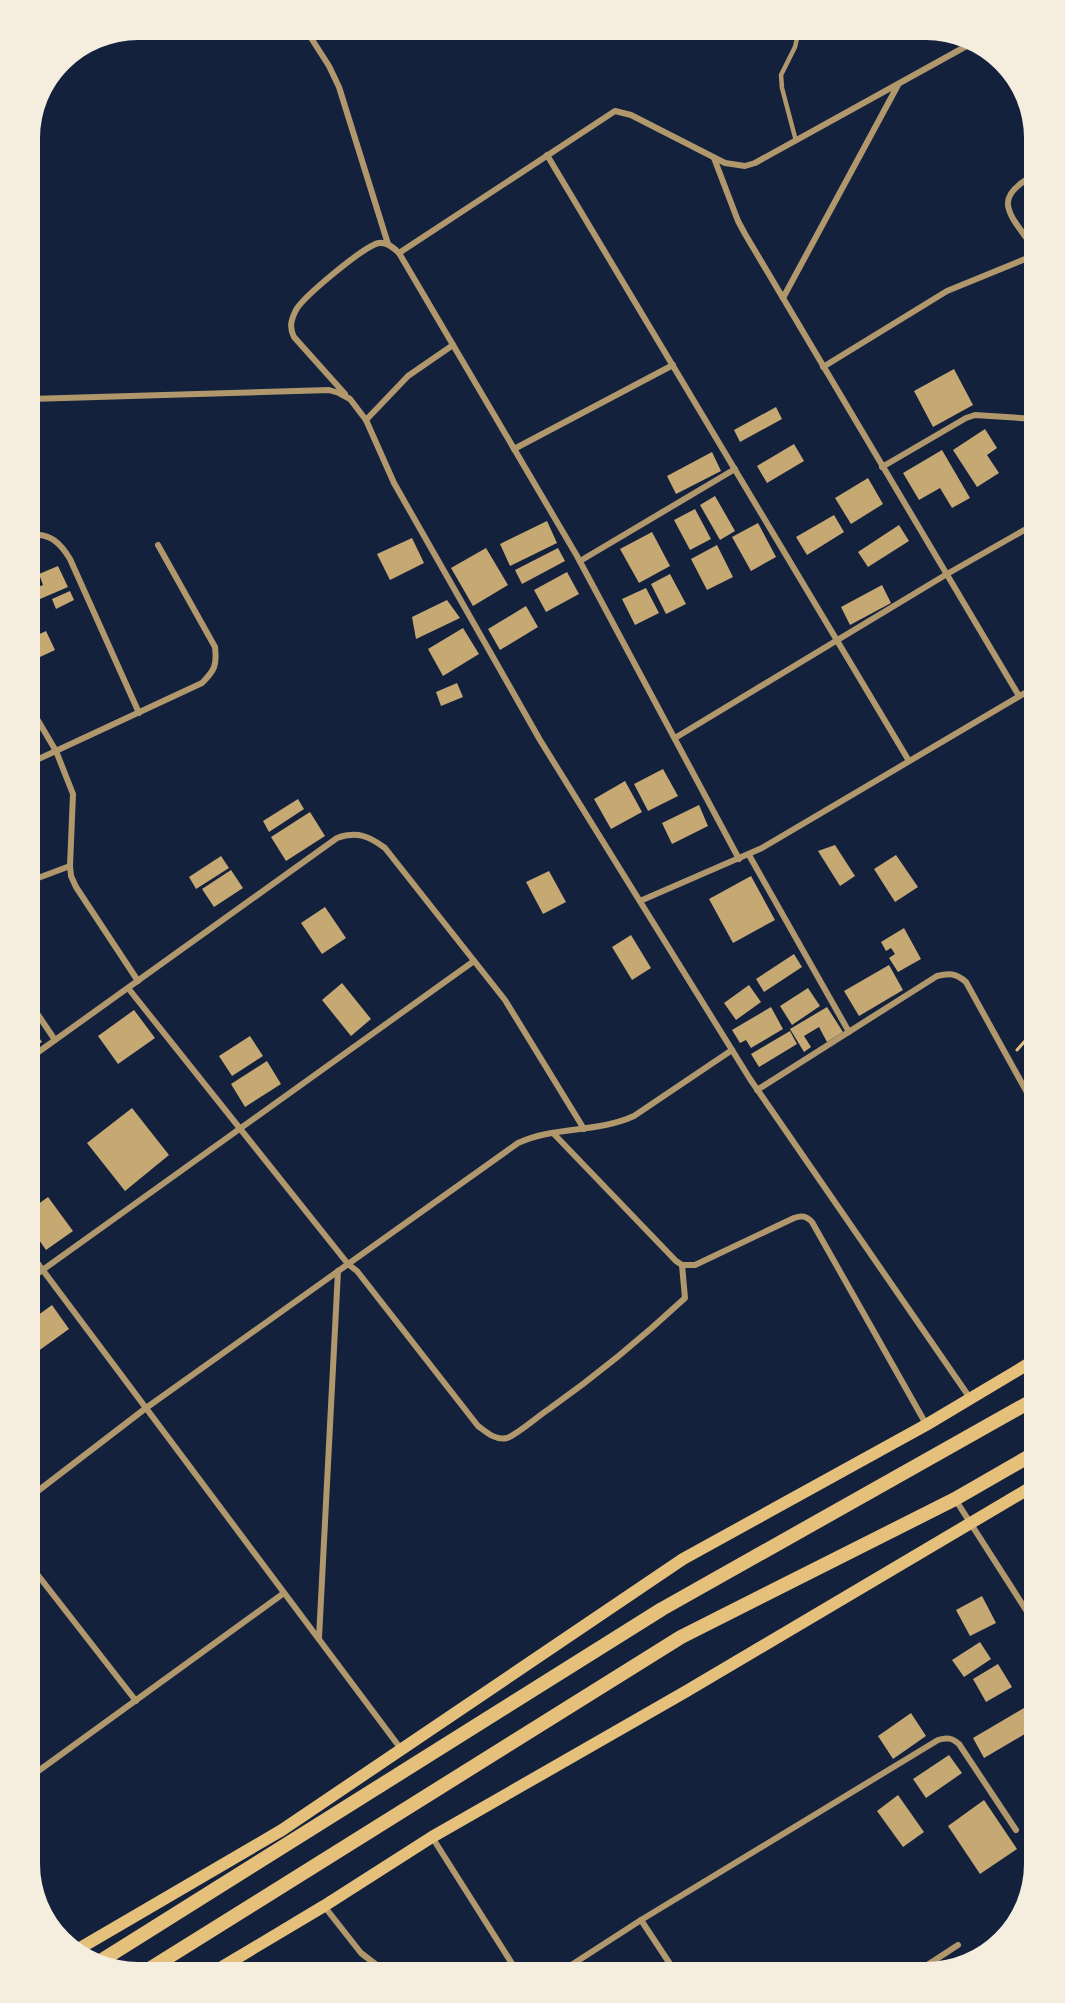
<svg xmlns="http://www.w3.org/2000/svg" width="1065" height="2003" viewBox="0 0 1065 2003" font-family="Poppins,sans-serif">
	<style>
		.building { fill: #c6a872 }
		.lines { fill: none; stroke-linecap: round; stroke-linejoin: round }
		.path { stroke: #e5c07b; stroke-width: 3 }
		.service { stroke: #b1986c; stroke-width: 4.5 }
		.minor { stroke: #b1986c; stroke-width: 6 }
		.secondary { stroke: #e5c07b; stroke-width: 12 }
		.trunk { stroke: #e5c07b; stroke-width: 14 }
	</style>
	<rect width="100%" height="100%" fill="#14213d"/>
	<!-- building -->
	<g class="building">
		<polygon points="954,369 973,405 933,427 914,391"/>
		<polygon points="776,407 782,419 740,442 734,430"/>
		<polygon points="985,429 997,448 987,455 999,473 977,487 953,450"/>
		<polygon points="794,444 804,461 767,483 757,466"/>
		<polygon points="942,450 970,498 952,508 940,488 919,500 903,473"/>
		<polygon points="712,452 721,471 676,494 667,476"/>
		<polygon points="868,478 883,504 851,524 835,498"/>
		<polygon points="715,496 735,531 720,540 700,505"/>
		<polygon points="695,509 711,539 690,550 674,520"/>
		<polygon points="834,515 844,532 807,555 796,537"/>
		<polygon points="547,521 557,543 510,566 500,544"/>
		<polygon points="758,523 776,557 751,571 732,537"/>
		<polygon points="899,525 909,541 868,567 858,552"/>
		<polygon points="652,532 670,566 639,583 620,549"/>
		<polygon points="412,538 424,563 390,580 377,554"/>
		<polygon points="717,545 733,577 707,590 691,559"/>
		<polygon points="486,548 508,585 473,606 451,568"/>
		<polygon points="558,548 565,561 522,584 515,570"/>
		<polygon points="58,566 68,587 33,602 30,590 43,585 39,574"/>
		<polygon points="567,572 579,594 546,612 534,590"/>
		<polygon points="670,574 686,604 666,614 651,584"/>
		<polygon points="882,585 891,603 850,625 841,607"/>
		<polygon points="646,588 659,613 635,625 622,599"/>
		<polygon points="70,591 74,600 56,609 52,599"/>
		<polygon points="447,600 460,618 416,639 412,617"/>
		<polygon points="526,606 538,627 500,650 488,629"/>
		<polygon points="463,628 479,654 443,676 428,649"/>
		<polygon points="46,631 55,650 40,657 31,638"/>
		<polygon points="457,683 463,697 441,706 436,692"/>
		<polygon points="663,769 678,796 648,811 634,784"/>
		<polygon points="625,781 642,812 611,829 594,799"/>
		<polygon points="298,799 304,809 269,832 263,821"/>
		<polygon points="699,805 708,826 672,844 662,823"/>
		<polygon points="310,812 325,836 286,861 271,837"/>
		<polygon points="835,845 855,876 840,886 818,851"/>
		<polygon points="896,855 918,887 895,902 874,869"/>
		<polygon points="221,856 229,868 196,889 189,877"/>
		<polygon points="231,870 243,888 214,907 202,889"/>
		<polygon points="549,871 566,902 543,914 526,882"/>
		<polygon points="751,876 775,920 733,943 709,899"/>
		<polygon points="325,907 346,938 322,954 301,923"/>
		<polygon points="904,928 921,959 898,972 889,958 895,954 891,948 886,951 881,942"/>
		<polygon points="631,935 651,968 632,980 612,947"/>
		<polygon points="794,954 802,967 764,992 756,979"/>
		<polygon points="889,965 903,990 859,1016 844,991"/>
		<polygon points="342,983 371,1019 351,1036 322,1000"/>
		<polygon points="749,985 761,1002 736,1020 724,1003"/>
		<polygon points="808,988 820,1006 792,1025 780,1006"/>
		<polygon points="771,1007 783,1029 751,1048 746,1040 740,1043 732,1030"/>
		<polygon points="827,1007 843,1032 827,1042 819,1027 804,1036 811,1047 804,1052 790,1029"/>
		<polygon points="134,1010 155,1038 118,1064 98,1036"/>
		<polygon points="30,1024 42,1042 30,1050"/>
		<polygon points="790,1031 797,1044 759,1067 751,1054"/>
		<polygon points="250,1036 263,1056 232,1076 219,1056"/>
		<polygon points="267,1061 281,1084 245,1107 231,1084"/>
		<polygon points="132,1108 169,1155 125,1191 87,1143"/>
		<polygon points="48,1197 73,1231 46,1250 30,1227 30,1210"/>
		<polygon points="52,1305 69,1329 30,1357 30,1321"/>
		<polygon points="982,1596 996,1623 970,1636 956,1610"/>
		<polygon points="980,1642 991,1659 964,1677 952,1660"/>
		<polygon points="998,1664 1012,1687 986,1702 973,1679"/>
		<polygon points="1024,1708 1035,1728 984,1758 973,1738"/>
		<polygon points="911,1713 926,1736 893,1759 878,1736"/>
		<polygon points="949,1755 962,1773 926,1798 913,1779"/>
		<polygon points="898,1795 924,1832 903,1847 877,1811"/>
		<polygon points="984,1800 1017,1849 980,1874 948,1826"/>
	</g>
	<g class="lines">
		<!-- path -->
		<polyline class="path" points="1017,1050 1025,1041 1035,1034"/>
		<!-- service -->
		<polyline class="service" points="796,141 782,88 781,75 795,47 799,30"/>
		<!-- minor -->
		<g class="minor">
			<polyline points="306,30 329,66 339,87 388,244"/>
			<polyline points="547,155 909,761"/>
			<polyline points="714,158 738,221 745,234 1019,696"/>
			<path d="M1035,250C1013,217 987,199 1035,175"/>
			<polyline points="399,253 615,111 631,115 725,163 745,166 755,163 972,43"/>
			<polyline points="783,298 898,85"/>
			<polyline points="823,367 947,291 1035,255"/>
			<path d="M345,394L294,337C289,327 291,320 296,310C303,297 364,246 379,243C387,242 393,247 399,253L577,556L739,859"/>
			<polyline points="30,399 329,390 339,393 350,399 366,420 394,483 540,740 750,1079 970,1398"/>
			<polyline points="366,420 408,376 453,345"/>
			<polyline points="514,449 673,365"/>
			<polyline points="882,467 966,418 975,415 1035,419"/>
			<path d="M30,536C49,531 61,544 70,559L139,713"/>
			<polyline points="580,561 735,469"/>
			<polyline points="30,707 56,751 73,794 70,866 71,876 76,887 138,981"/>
			<polyline points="675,738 947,574 1035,524"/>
			<path d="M30,763L202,683C215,670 217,665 215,647L158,545"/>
			<polyline points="749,855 849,1032"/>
			<polyline points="30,881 70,866"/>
			<polyline points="640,901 762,848 1035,687"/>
			<path d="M128,988L348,1264L357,1271L478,1426C486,1432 496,1441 507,1438C518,1434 538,1416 549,1409C597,1375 642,1338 685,1298L682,1265"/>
			<polyline points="30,1003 55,1040"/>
			<path d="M30,1058L337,838C357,831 369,836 385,848L505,1000L584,1129"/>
			<path d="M757,1090L937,976C949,973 956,973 966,982L1035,1107"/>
			<path d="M553,1133L676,1261L682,1265H695L794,1218C802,1215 806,1216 812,1222L926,1424"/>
			<polyline points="30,1253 401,1749"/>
			<polyline points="30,1279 474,961"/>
			<path d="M30,1497L146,1408L518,1143C555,1126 597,1133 634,1116L732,1050"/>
			<polyline points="955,1499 1035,1624"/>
			<polyline points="30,1565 136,1701"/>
			<polyline points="319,1638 338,1271"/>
			<polyline points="30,1777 284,1593"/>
			<polyline points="432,1837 518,1973"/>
			<polyline points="324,1906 361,1953 387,1973"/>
			<polyline points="641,1920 676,1973"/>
			<path d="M559,1973L641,1920L938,1740C947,1737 952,1738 959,1744L1016,1830"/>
			<polyline points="915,1973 958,1945"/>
		</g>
		<!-- secondary -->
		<g class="secondary">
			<polyline points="75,1951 282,1830 683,1559 926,1425 1035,1360"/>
			<polyline points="212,1973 324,1906 432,1837 685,1692 1035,1485"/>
		</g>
		<!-- trunk -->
		<g class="trunk">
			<polyline points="99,1962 662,1609 1035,1399"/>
			<polyline points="143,1973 681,1637 955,1499 1035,1453"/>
		</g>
	</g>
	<!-- crop -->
	<path d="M0 0H1065V2003H0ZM138 40H926A98 98 0 0 1 1024 138V1864A98 98 0 0 1 926 1962H138A98 98 0 0 1 40 1864V138A98 98 0 0 1 138 40Z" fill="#f5edde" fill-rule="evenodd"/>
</svg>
